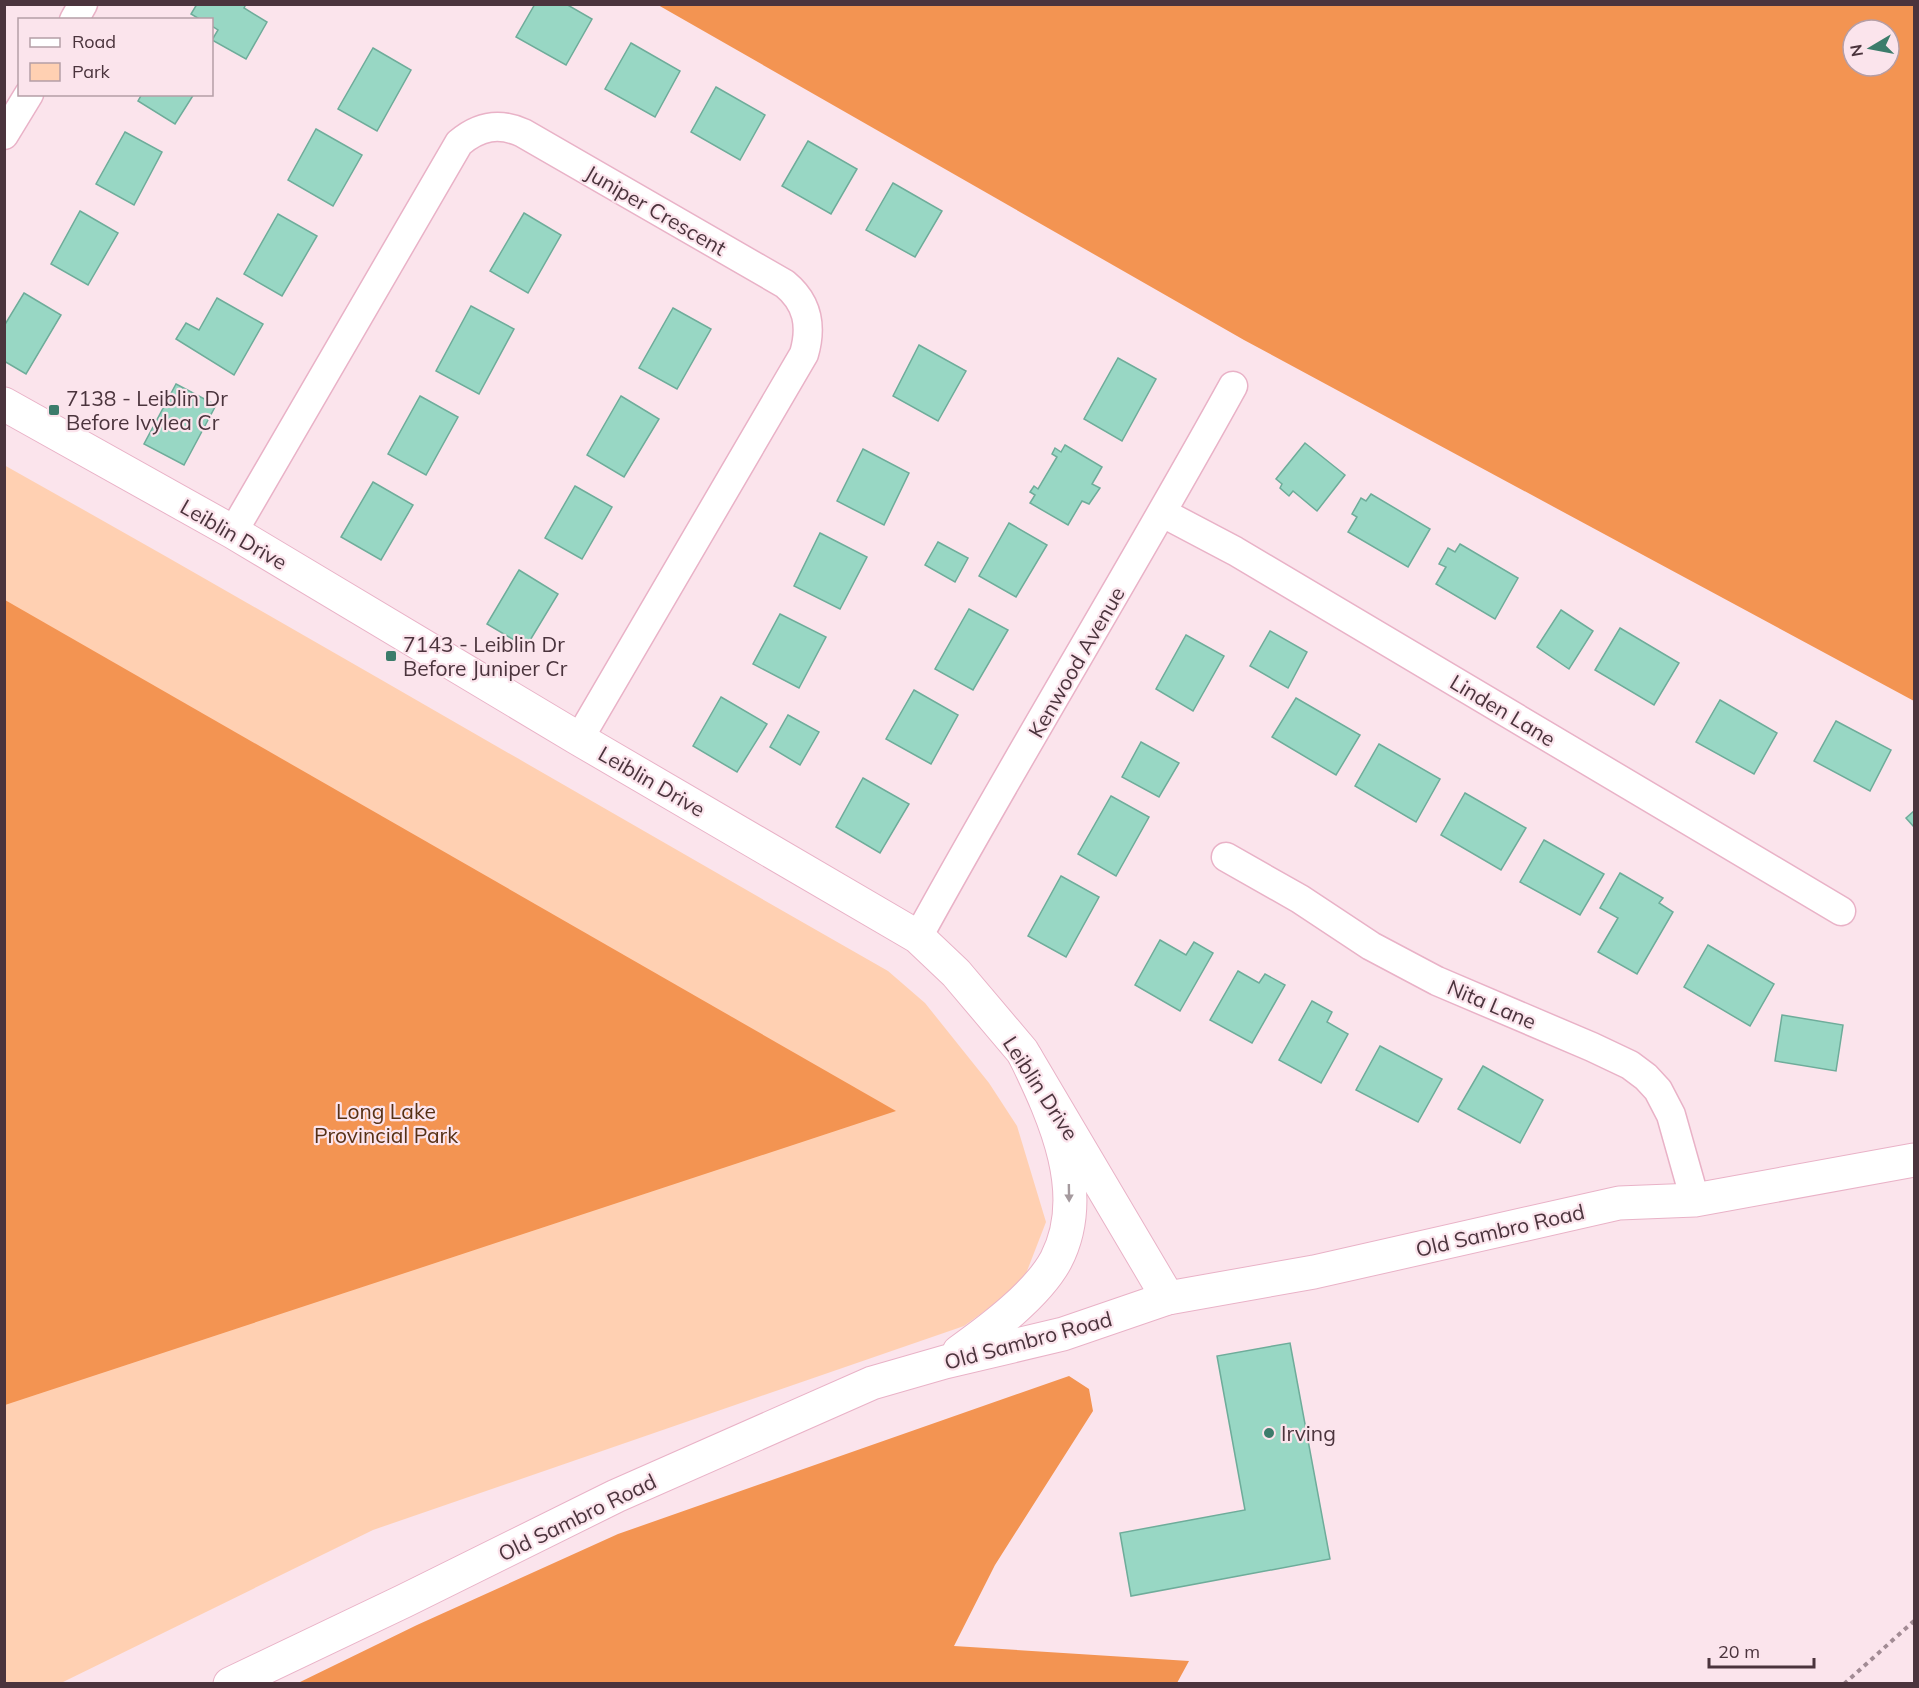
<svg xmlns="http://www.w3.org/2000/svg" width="1919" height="1688" viewBox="0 0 1919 1688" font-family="Mulish,sans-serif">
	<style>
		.green { fill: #ffd0b2 }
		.forest { fill: #f39452; fill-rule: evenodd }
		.building { fill: #98d7c4; stroke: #6eac9a; stroke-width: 1.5 }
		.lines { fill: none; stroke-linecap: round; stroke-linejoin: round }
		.minor-casing { stroke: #e9b2c7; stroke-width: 31 }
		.tertiary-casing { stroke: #e9b2c7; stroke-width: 35 }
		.secondary-casing { stroke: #e9b2c7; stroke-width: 35 }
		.path { stroke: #a28b94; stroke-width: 4; stroke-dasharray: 4.5 4.5; stroke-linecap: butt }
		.minor { stroke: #fff; stroke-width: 28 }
		.tertiary { stroke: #fff; stroke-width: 33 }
		.secondary { stroke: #fff; stroke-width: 33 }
		.oneway { fill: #a59a9e }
		.poi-dot { fill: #3c7c6b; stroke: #fbe4ec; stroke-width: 2 }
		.labels { text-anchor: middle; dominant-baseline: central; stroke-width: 4.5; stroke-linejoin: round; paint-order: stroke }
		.street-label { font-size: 21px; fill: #4b343d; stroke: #fbe4ec }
		.poi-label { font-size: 21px; fill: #4b343d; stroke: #fbe4ec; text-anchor: start }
		.park-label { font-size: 21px; fill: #563015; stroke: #fbe4ec }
	</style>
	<rect width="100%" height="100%" fill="#fbe4ec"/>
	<!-- green -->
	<path class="green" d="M4,465C300,631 593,803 888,971L925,1003L989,1083L1017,1126L1046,1222L1022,1284L964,1326L373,1530L61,1683H5Z"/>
	<!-- forest -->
	<g class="forest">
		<path d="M658,5H1914V701L1244,340ZM1853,30H1889V66H1853Z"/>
		<polygon points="5,600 896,1111 5,1405"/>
		<polygon points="1069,1376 1089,1389 1093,1411 995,1565 954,1646 1189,1661 1177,1683 298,1683 417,1625 618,1534"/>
	</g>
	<!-- building -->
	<g class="building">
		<polygon points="197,4 246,4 244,8 267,22 246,59 212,40 218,30 212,26 212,20 201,20 191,14"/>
		<polygon points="535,4 566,4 592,19 566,65 516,37"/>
		<polygon points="631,43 680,71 655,117 605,89"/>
		<polygon points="373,48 411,70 377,131 338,109"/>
		<polygon points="716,87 765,115 740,160 691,132"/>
		<polygon points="142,94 194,94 175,124 138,101"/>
		<polygon points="316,129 362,155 333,206 288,180"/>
		<polygon points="125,132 162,152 134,205 96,184"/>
		<polygon points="808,141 857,169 831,214 782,186"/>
		<polygon points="893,183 942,211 915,257 866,230"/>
		<polygon points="80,211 118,233 88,285 51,264"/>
		<polygon points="524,213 561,235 528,293 490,271"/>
		<polygon points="278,214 317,236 282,296 244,274"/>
		<polygon points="24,293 61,315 26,374 4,361 4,326"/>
		<polygon points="217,298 263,324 234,375 176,339 186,323 199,330"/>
		<polygon points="471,306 514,329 479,394 436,371"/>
		<polygon points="673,308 711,329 677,389 639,368"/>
		<polygon points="919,345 966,371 938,421 893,396"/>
		<polygon points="1118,358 1156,379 1122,441 1084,419"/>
		<polygon points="176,384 216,405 184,465 144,444"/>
		<polygon points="420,396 458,417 426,475 388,454"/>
		<polygon points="621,396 659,419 624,477 587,455"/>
		<polygon points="1305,443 1345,475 1317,511 1293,491 1289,496 1280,488 1282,484 1276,479"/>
		<polygon points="1065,445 1102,467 1092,484 1100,488 1089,504 1082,501 1068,525 1030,503 1035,495 1030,492 1034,486 1038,489 1057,457 1052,454 1055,448 1061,452"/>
		<polygon points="863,449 909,473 884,525 837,501"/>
		<polygon points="373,482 413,505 381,560 341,537"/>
		<polygon points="575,486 612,507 582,559 545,538"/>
		<polygon points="1371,494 1430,529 1408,567 1348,532 1357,517 1352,514 1361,498 1366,501"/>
		<polygon points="1009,523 1047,545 1016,597 979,576"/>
		<polygon points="820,533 867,557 840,609 794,586"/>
		<polygon points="938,542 968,558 955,582 925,565"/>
		<polygon points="1460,544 1518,578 1495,619 1436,584 1446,567 1439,564 1448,548 1455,552"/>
		<polygon points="519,570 558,594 526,647 487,624"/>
		<polygon points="969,609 1008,630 973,690 935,669"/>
		<polygon points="1561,610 1593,631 1569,669 1537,647"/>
		<polygon points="780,614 826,637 799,688 753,664"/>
		<polygon points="1620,628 1679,663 1654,705 1595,670"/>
		<polygon points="1270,631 1307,652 1288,688 1250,666"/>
		<polygon points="1186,635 1224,656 1193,711 1156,689"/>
		<polygon points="914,690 958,715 931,764 886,739"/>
		<polygon points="721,697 767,724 737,772 693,746"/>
		<polygon points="1296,698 1360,735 1336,775 1272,737"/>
		<polygon points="1720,700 1777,733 1754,774 1696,742"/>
		<polygon points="788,715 819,732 800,765 770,747"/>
		<polygon points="1836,721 1891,750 1870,791 1814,761"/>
		<polygon points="1141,742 1179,763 1159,797 1122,777"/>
		<polygon points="1379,744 1440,779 1416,822 1355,786"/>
		<polygon points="863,778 909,804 880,853 836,827"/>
		<polygon points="1465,793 1526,828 1501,870 1441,835"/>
		<polygon points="1111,796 1149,817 1116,876 1078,854"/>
		<polygon points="1914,811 1914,827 1906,818"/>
		<polygon points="1544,840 1604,874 1580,915 1520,882"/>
		<polygon points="1620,873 1663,898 1659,903 1673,912 1637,974 1598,952 1618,918 1600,908"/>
		<polygon points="1061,876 1099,897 1066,957 1028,936"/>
		<polygon points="1160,940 1186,955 1194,942 1213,953 1180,1011 1135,985"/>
		<polygon points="1708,945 1774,984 1750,1026 1684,987"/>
		<polygon points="1238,971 1259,983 1265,974 1285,985 1252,1043 1210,1020"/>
		<polygon points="1312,1001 1332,1012 1327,1022 1348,1034 1321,1083 1279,1060"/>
		<polygon points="1782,1015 1843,1025 1836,1071 1775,1061"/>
		<polygon points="1380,1046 1442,1079 1418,1122 1356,1090"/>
		<polygon points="1483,1066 1543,1100 1520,1143 1458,1109"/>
		<polygon points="1290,1343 1330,1559 1131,1596 1120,1533 1245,1510 1217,1356"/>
	</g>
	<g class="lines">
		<!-- minor casing -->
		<g class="minor-casing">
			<g id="minor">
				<polyline points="74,20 83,4"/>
				<polyline points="4,135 29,94"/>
				<polyline points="1163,513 1235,551 1841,911"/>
				<path d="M233,532L459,143C479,126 499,122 523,133L785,284C808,303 812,326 804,354L579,739"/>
				<polyline points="1226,857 1300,899 1371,946 1437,981 1592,1047 1630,1065 1646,1077 1658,1090 1671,1115 1695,1200"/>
				<path d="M918,937C1020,751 1131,571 1233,386"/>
			</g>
		</g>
		<!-- tertiary casing -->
		<g class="tertiary-casing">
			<polyline id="tertiary" points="4,404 233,532 579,739 918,937 956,973 1022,1051 1168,1298"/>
		</g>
		<!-- secondary casing -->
		<g class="secondary-casing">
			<g id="secondary">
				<path d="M959,1352C991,1329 1037,1295 1056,1260C1090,1195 1055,1118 1026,1058"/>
				<polyline points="230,1684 404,1601 616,1496 872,1383 945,1362 1063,1334 1168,1298 1314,1272 1619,1203 1695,1200 1914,1160"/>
			</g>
		</g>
		<!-- path -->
		<polyline class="path" points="1844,1684 1914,1621"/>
		<!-- minor -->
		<use href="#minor" class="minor"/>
		<!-- tertiary -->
		<use href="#tertiary" class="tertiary"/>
		<!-- secondary -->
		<use href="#secondary" class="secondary"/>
	</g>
	<!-- one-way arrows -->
	<defs><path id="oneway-solid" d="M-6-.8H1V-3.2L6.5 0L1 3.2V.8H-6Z" transform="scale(1.5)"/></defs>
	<use class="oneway" href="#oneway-solid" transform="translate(1069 1193) rotate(89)"/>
	<!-- markers -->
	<g class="poi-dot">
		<rect x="48" y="404" width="12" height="12" rx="3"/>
		<rect x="385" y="650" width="12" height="12" rx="3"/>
		<circle cx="1269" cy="1433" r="6"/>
	</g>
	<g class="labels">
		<!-- street labels -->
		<g class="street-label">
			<text transform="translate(656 210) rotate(30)">Juniper Crescent</text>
			<text transform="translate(234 534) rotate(30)">Leiblin Drive</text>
			<text transform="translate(1076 662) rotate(-60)">Kenwood Avenue</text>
			<text transform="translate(1503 710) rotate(31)">Linden Lane</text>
			<text transform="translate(652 781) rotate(30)">Leiblin Drive</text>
			<text transform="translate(1492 1004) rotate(23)">Nita Lane</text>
			<text transform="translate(1041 1088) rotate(57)">Leiblin Drive</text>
			<text transform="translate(1500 1230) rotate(-13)">Old Sambro Road</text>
			<text transform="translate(1028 1340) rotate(-15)">Old Sambro Road</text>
			<text transform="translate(577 1517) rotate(-26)">Old Sambro Road</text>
		</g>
		<!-- poi labels -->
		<g class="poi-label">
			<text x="66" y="398">7138 - Leiblin Dr<tspan x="66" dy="24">Before Ivylea Cr</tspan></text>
			<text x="403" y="644">7143 - Leiblin Dr<tspan x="403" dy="24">Before Juniper Cr</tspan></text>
			<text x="1281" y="1433">Irving</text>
		</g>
		<!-- park labels -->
		<g class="park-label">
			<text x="386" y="1111">Long Lake<tspan x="386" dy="24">Provincial Park</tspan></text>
		</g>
	</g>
	<!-- border -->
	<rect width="1919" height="1688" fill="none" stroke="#4b343d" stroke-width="12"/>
	<!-- legend -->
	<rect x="18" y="18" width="195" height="78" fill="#fbe4ec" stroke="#b59ea6" stroke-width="1.5"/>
	<rect x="30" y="38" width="30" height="9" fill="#ffffff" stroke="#b59ea6" stroke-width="1.5"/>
	<text x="72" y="48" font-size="18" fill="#4b343d">Road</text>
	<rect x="30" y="63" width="30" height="18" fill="#ffd0b2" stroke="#b59ea6" stroke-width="1.5"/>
	<text x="72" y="78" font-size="18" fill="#4b343d">Park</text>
	<!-- north arrow -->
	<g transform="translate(1871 48) rotate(260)"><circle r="28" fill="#fbe4ec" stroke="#b59ea6" stroke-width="1.5"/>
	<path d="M0-4.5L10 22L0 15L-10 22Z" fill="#3c7c6b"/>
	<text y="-9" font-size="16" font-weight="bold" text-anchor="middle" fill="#4b343d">N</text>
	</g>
	<!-- scale -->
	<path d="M1709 1658v9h105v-9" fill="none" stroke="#4b343d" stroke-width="3"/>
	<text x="1718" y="1658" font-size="18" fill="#4b343d" stroke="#fbe4ec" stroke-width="4.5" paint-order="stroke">20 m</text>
</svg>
